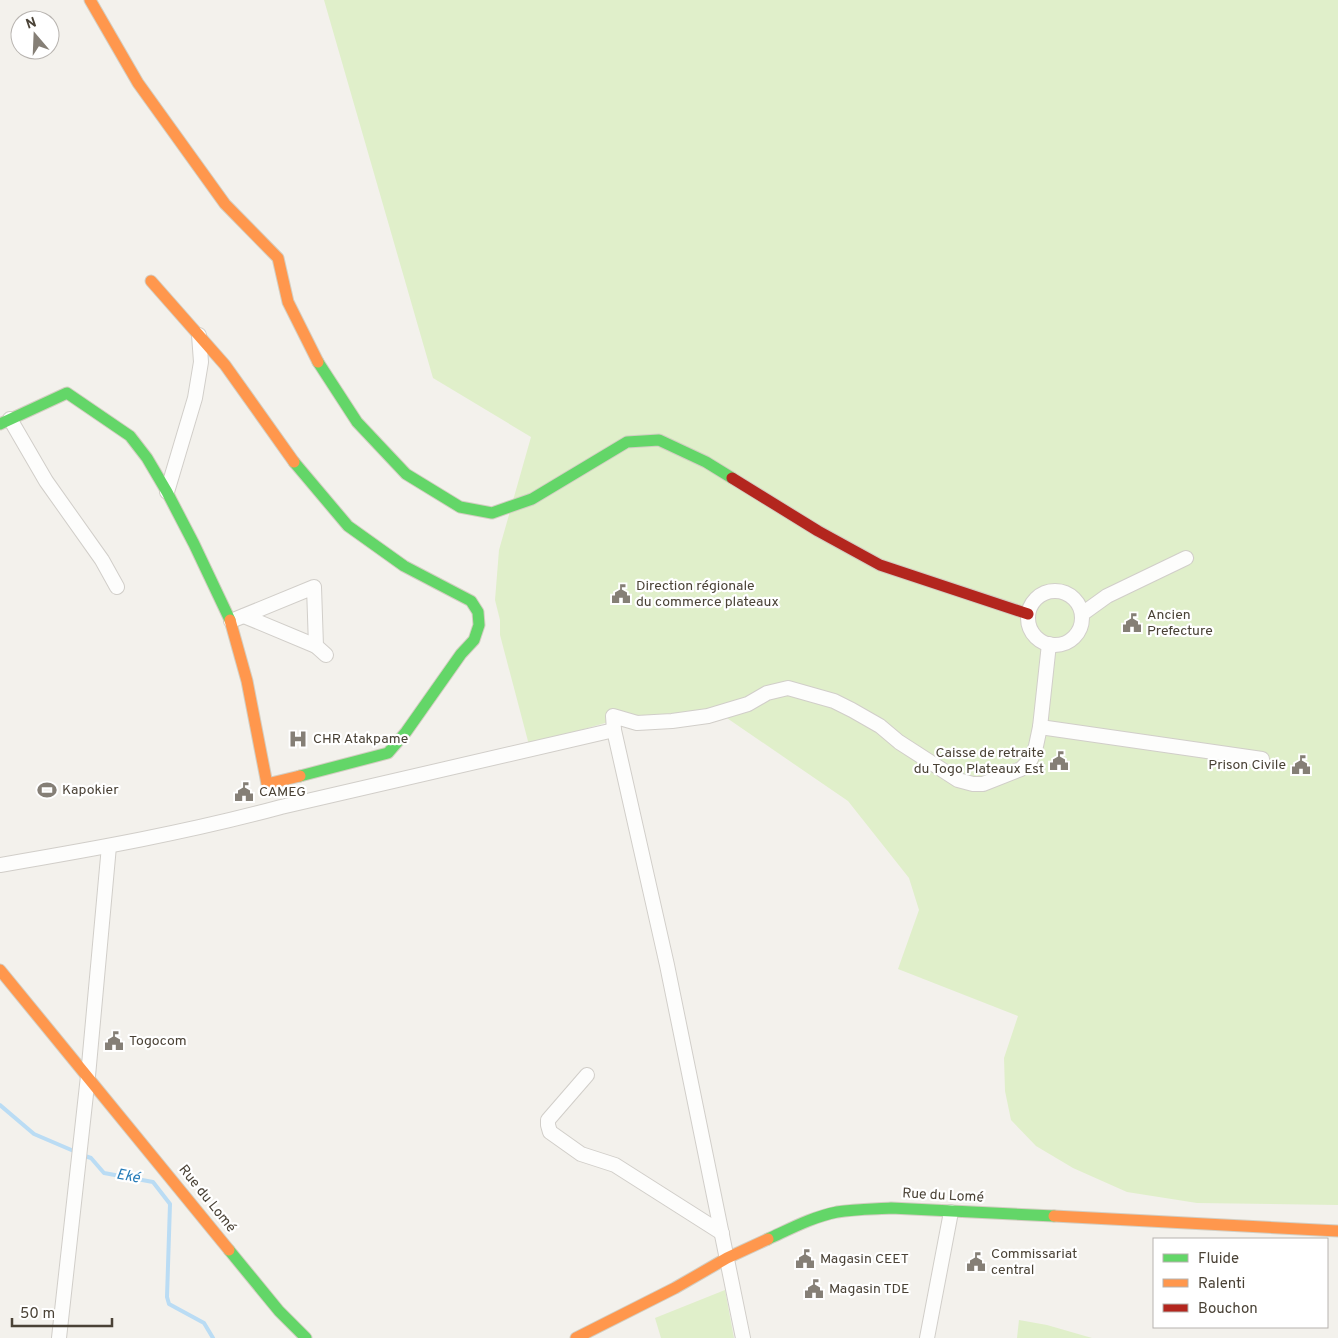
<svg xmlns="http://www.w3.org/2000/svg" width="1338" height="1338" viewBox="0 0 1338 1338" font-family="Overpass,sans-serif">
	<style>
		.green { fill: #e0efca }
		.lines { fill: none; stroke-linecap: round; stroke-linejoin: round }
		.stream { stroke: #badcf4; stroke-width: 4 }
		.street-casing { stroke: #d1cec9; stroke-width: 16 }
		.fast-casing { stroke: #d3cec2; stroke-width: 13 }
		.slow-casing { stroke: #d3cec2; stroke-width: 13 }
		.jam-casing { stroke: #d3cec2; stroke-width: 13 }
		.street { stroke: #fdfdfc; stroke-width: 14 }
		.fast { stroke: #63d668; stroke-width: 11 }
		.slow { stroke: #ff974d; stroke-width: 11 }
		.jam { stroke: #b3261e; stroke-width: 11 }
		.labels { text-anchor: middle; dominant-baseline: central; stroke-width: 4.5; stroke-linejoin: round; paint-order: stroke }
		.poi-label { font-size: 14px; fill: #4a4236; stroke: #fff; text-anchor: start }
		.street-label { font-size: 14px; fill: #4a4236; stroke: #fff }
		.water-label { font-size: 15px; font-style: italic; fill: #247ab7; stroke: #fff }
	</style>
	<rect width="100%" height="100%" fill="#f3f1ec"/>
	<!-- green -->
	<g class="green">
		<polygon points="324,0 1338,0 1338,1205 1197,1203 1127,1192 1073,1168 1036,1146 1011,1120 1005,1091 1004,1058 1018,1016 898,969 919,910 909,878 848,801 721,714 673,713 605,723 529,745 500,635 500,620 495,600 499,550 531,437 433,378"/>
		<polygon points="725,1290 734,1338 661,1338 655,1318"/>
		<polygon points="1019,1320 1047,1325 1092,1338 1017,1338"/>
	</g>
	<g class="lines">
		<!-- stream -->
		<g class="stream">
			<polyline points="0,1105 34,1134 76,1152"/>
			<polyline points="82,1155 91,1158 104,1173 153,1182 170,1204 167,1297 169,1304 204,1323 213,1338"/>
		</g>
		<!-- street casing -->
		<g class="street-casing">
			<g id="street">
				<polyline points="10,419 46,481 102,560 117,587"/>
				<polyline points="167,492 195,398 201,362 199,335"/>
				<circle cx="1055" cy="618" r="27"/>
				<polyline points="1082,614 1107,596 1186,558"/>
				<polyline points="244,616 316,646"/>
				<polyline points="231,621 314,587 316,646 326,655"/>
				<polyline points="1040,727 1262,759"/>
				<path d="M0,865C94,849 189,832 281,807L614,730"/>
				<polyline points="587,1075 548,1120 548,1125 550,1132 581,1154 615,1165 722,1233"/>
				<polyline points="59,1338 88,1076 109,846"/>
				<polyline points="743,1338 667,965 614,730 613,716 637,723 672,721 708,716 748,704 767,693 788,688 834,701 852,710 880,726 899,742 958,780 973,784 983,784 1021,769 1031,759 1036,746 1040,727 1049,644"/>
				<polyline points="927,1338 951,1212"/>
			</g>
		</g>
		<!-- fast casing -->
		<g class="fast-casing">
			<g id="fast">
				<polyline points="318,362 357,422 406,474 460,507 492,513 532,499 627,442 659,440 706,462 732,478"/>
				<polyline points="0,424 67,393 130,436 147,458 167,492 194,544 230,620"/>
				<polyline points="294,462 348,526 404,566 471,601 478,612 479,625 474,640 461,654 406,732 388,753 300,776"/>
				<path d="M768,1239C790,1229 812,1217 837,1212C854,1209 873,1209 891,1208L1054,1216"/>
				<polyline points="229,1250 279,1311 306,1338"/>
			</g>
		</g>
		<!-- slow casing -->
		<g class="slow-casing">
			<g id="slow">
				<polyline points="90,0 138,83 225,204 278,258 288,302 318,362"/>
				<polyline points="151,281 225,365 294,462"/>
				<polyline points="230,620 247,681 267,784 300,776"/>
				<polyline points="0,970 229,1250"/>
				<polyline points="1054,1216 1338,1231"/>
				<polyline points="576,1338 675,1288 727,1258 768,1239"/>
			</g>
		</g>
		<!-- jam casing -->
		<g class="jam-casing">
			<polyline id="jam" points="732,478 818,531 880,565 1028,614"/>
		</g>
		<!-- street -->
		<use href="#street" class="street"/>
		<!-- fast -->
		<use href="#fast" class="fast"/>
		<!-- slow -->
		<use href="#slow" class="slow"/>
		<!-- jam -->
		<use href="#jam" class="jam"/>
	</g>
	<!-- icons -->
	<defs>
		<g id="civic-bare" transform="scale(1.5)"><path d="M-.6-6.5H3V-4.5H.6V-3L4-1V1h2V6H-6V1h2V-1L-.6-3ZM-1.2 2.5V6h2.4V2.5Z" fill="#857f76" stroke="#fff" stroke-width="2.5" paint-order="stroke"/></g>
		<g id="hospital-bare" transform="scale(1.5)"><path d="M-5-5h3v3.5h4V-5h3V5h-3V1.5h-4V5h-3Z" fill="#857f76" stroke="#fff" stroke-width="2.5" paint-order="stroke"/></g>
		<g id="stadium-bare" transform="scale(1.5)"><path d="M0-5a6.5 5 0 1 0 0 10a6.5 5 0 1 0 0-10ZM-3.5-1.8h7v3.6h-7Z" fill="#857f76" stroke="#fff" stroke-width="2.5" paint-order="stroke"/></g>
	</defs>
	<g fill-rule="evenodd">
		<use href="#civic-bare" x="621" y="594"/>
		<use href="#civic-bare" x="1132" y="623"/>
		<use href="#hospital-bare" x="298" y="739"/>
		<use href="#civic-bare" x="1059" y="761"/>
		<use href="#civic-bare" x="1301" y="765"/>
		<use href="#stadium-bare" x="47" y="790"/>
		<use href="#civic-bare" x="244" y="792"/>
		<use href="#civic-bare" x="114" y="1041"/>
		<use href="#civic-bare" x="805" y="1259"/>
		<use href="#civic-bare" x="976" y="1262"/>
		<use href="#civic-bare" x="814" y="1289"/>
	</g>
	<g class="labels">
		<!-- poi labels -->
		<g class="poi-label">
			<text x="636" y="586">Direction régionale<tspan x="636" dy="16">du commerce plateaux</tspan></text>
			<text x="1147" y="615">Ancien<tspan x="1147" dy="16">Prefecture</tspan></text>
			<text x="313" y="739">CHR Atakpame</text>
			<text x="1044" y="753" text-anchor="end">Caisse de retraite<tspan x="1044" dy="16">du Togo Plateaux Est</tspan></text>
			<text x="1286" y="765" text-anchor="end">Prison Civile</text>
			<text x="62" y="790">Kapokier</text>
			<text x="259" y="792">CAMEG</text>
			<text x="129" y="1041">Togocom</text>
			<text x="991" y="1254">Commissariat<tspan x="991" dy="16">central</tspan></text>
			<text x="820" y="1259">Magasin CEET</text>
			<text x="829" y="1289">Magasin TDE</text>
		</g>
		<!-- street labels -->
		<g class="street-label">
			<text transform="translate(943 1196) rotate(3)">Rue du Lomé</text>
			<text transform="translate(207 1199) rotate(51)">Rue du Lomé</text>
		</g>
		<!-- water labels -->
		<g class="water-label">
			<text transform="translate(128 1177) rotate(11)">Eké</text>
		</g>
	</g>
	<!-- legend -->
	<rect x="1153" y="1238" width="175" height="90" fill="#ffffff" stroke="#b7b3af"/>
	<rect x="1163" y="1254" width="25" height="8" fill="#63d668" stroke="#b7b3af"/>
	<text x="1198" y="1263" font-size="15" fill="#4a4236">Fluide</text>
	<rect x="1163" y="1279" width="25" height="8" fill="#ff974d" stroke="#b7b3af"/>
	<text x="1198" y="1288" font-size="15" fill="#4a4236">Ralenti</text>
	<rect x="1163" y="1304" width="25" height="8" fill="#b3261e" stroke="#b7b3af"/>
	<text x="1198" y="1313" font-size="15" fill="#4a4236">Bouchon</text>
	<!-- north arrow -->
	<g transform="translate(35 35) rotate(341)"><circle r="24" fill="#ffffff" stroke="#b7b3af"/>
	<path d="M0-4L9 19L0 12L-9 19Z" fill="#857f76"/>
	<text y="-8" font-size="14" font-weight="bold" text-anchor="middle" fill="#4a4236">N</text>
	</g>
	<!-- scale -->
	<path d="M12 1318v8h100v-8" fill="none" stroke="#4a4236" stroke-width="2.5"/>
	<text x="20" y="1318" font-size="15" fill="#4a4236" stroke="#ffffff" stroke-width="4" paint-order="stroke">50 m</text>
</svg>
